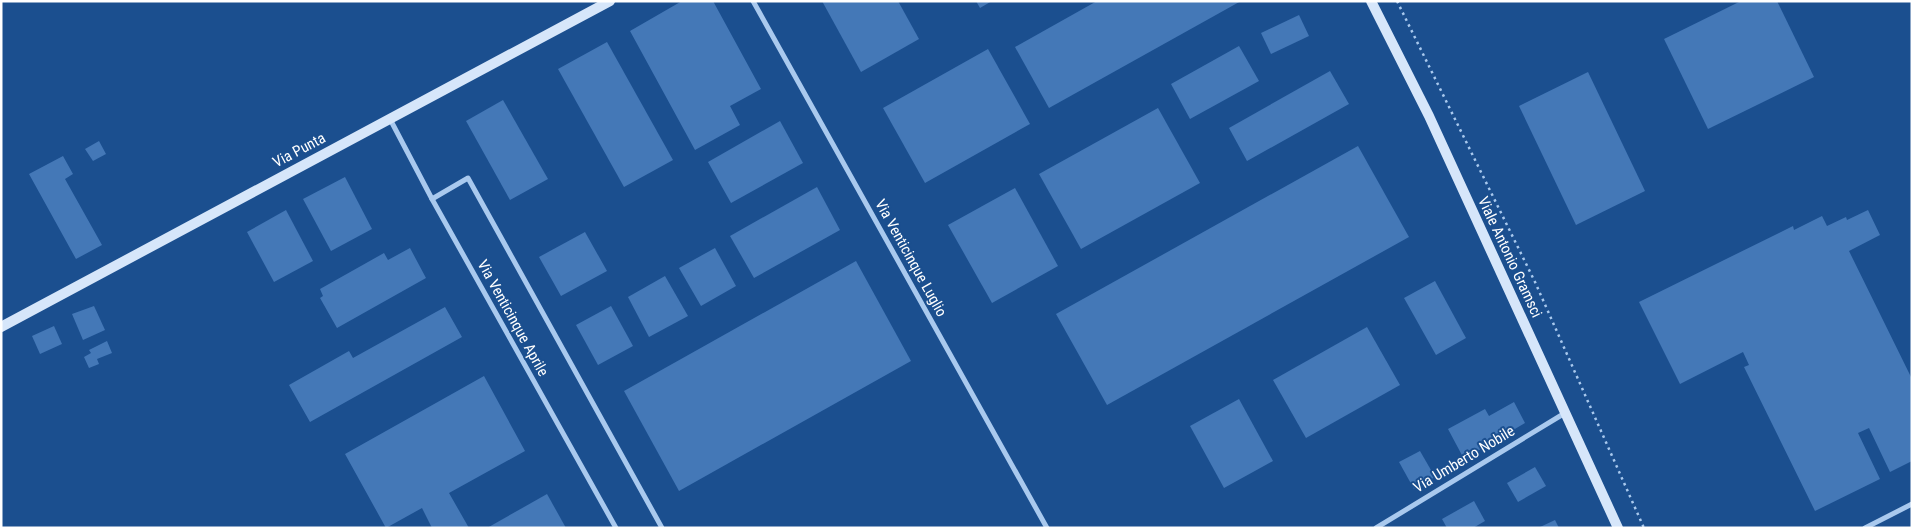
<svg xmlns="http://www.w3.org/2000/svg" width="1913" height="529" viewBox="0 0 1913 529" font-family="'Roboto Condensed',sans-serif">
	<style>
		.building { fill: #4478b7 }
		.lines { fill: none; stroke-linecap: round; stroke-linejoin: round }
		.path { stroke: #a9c9ee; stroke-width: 2.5; stroke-dasharray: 2.5 4; stroke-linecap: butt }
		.street { stroke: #a9c9ee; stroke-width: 5 }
		.secondary { stroke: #d6e6fa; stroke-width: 10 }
		.labels { text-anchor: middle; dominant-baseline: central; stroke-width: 4; stroke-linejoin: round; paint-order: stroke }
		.street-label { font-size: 15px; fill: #fff; stroke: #1b4f8f }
	</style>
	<rect width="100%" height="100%" fill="#1b4f8f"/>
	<!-- building -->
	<g class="building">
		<polygon points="682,1 713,1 761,89 730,106 740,125 695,150 630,31"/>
		<polygon points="822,1 898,1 919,39 861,72"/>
		<polygon points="976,1 992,1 980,8"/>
		<polygon points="1097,1 1241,1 1049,108 1015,47"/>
		<polygon points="1741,1 1777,1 1814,77 1708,129 1664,39"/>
		<polygon points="1299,15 1309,36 1271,54 1261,33"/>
		<polygon points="607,42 673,160 624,187 558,69"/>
		<polygon points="1239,46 1259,81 1190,119 1171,84"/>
		<polygon points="988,49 1030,124 925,183 883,108"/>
		<polygon points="1330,71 1349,104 1247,161 1229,128"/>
		<polygon points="1588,72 1645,191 1576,225 1519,106"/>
		<polygon points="503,100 548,179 510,200 466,121"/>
		<polygon points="1158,108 1200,183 1081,249 1039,174"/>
		<polygon points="780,121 803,163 731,203 708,162"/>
		<polygon points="99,141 106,154 93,161 85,149"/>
		<polygon points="1358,146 1409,237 1107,405 1056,314"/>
		<polygon points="63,156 73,174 65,179 102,245 76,259 29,174"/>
		<polygon points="345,177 372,229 331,251 303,199"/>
		<polygon points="817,187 840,230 754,278 730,236"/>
		<polygon points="1015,188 1058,266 992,303 948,225"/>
		<polygon points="286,210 313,261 274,282 247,232"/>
		<polygon points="1868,210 1880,235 1849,251 1912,379 1912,461 1890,472 1869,428 1858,433 1880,479 1815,511 1744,367 1749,365 1743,352 1680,384 1639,302 1793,226 1794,230 1822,216 1827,226 1846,217 1847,220"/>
		<polygon points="585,232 607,271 561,296 539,257"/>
		<polygon points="410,248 426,278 337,328 320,298 323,296 320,289 384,253 388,260"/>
		<polygon points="715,248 736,286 701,306 679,268"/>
		<polygon points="856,261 911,361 679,491 624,391"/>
		<polygon points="665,276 688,316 649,337 628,297"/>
		<polygon points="1435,281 1466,338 1436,355 1404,298"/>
		<polygon points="94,306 105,330 83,340 72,314"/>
		<polygon points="611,306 633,346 598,365 576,325"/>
		<polygon points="445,307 462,337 310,422 289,385 349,351 353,358"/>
		<polygon points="54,326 62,344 40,354 32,336"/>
		<polygon points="1367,327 1400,385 1306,438 1273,380"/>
		<polygon points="107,341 112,353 97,359 99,364 89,368 84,357 91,353 89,350"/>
		<polygon points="484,376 525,451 449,493 469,528 432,528 422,508 386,528 345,454"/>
		<polygon points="1239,399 1273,461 1224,488 1190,426"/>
		<polygon points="1514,402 1525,423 1464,459 1448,429 1485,409 1489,416"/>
		<polygon points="1420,451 1435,477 1414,489 1399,462"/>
		<polygon points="1535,467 1546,486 1518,502 1507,483"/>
		<polygon points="547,494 566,528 487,528"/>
		<polygon points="1474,501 1485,521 1473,528 1447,528 1442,519"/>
		<polygon points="1555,520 1559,528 1538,528"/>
	</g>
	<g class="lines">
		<!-- path -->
		<polyline class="path" points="1397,1 1535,282 1644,528"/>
		<!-- street -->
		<g class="street">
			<polyline points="753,1 1047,528"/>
			<polyline points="390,119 432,199 616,528"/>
			<polyline points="432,199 468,178 662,528"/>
			<polyline points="1376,528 1565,413"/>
			<polyline points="1865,528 1912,504"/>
		</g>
		<!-- secondary -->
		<g class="secondary">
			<polyline points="1371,1 1429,116 1618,528"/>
			<polyline points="1,327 610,1"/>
		</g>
	</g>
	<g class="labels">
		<!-- street labels -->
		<g class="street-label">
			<text transform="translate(299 150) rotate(-28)">Via Punta</text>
			<text transform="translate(1510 257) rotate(65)">Viale Antonio Gramsci</text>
			<text transform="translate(911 258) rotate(61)">Via Venticinque Luglio</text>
			<text transform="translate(513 318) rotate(61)">Via Venticinque Aprile</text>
			<text transform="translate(1464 459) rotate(-31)">Via Umberto Nobile</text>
		</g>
	</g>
	<!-- border -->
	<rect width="1913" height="529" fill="none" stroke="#ffffff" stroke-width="5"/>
</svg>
